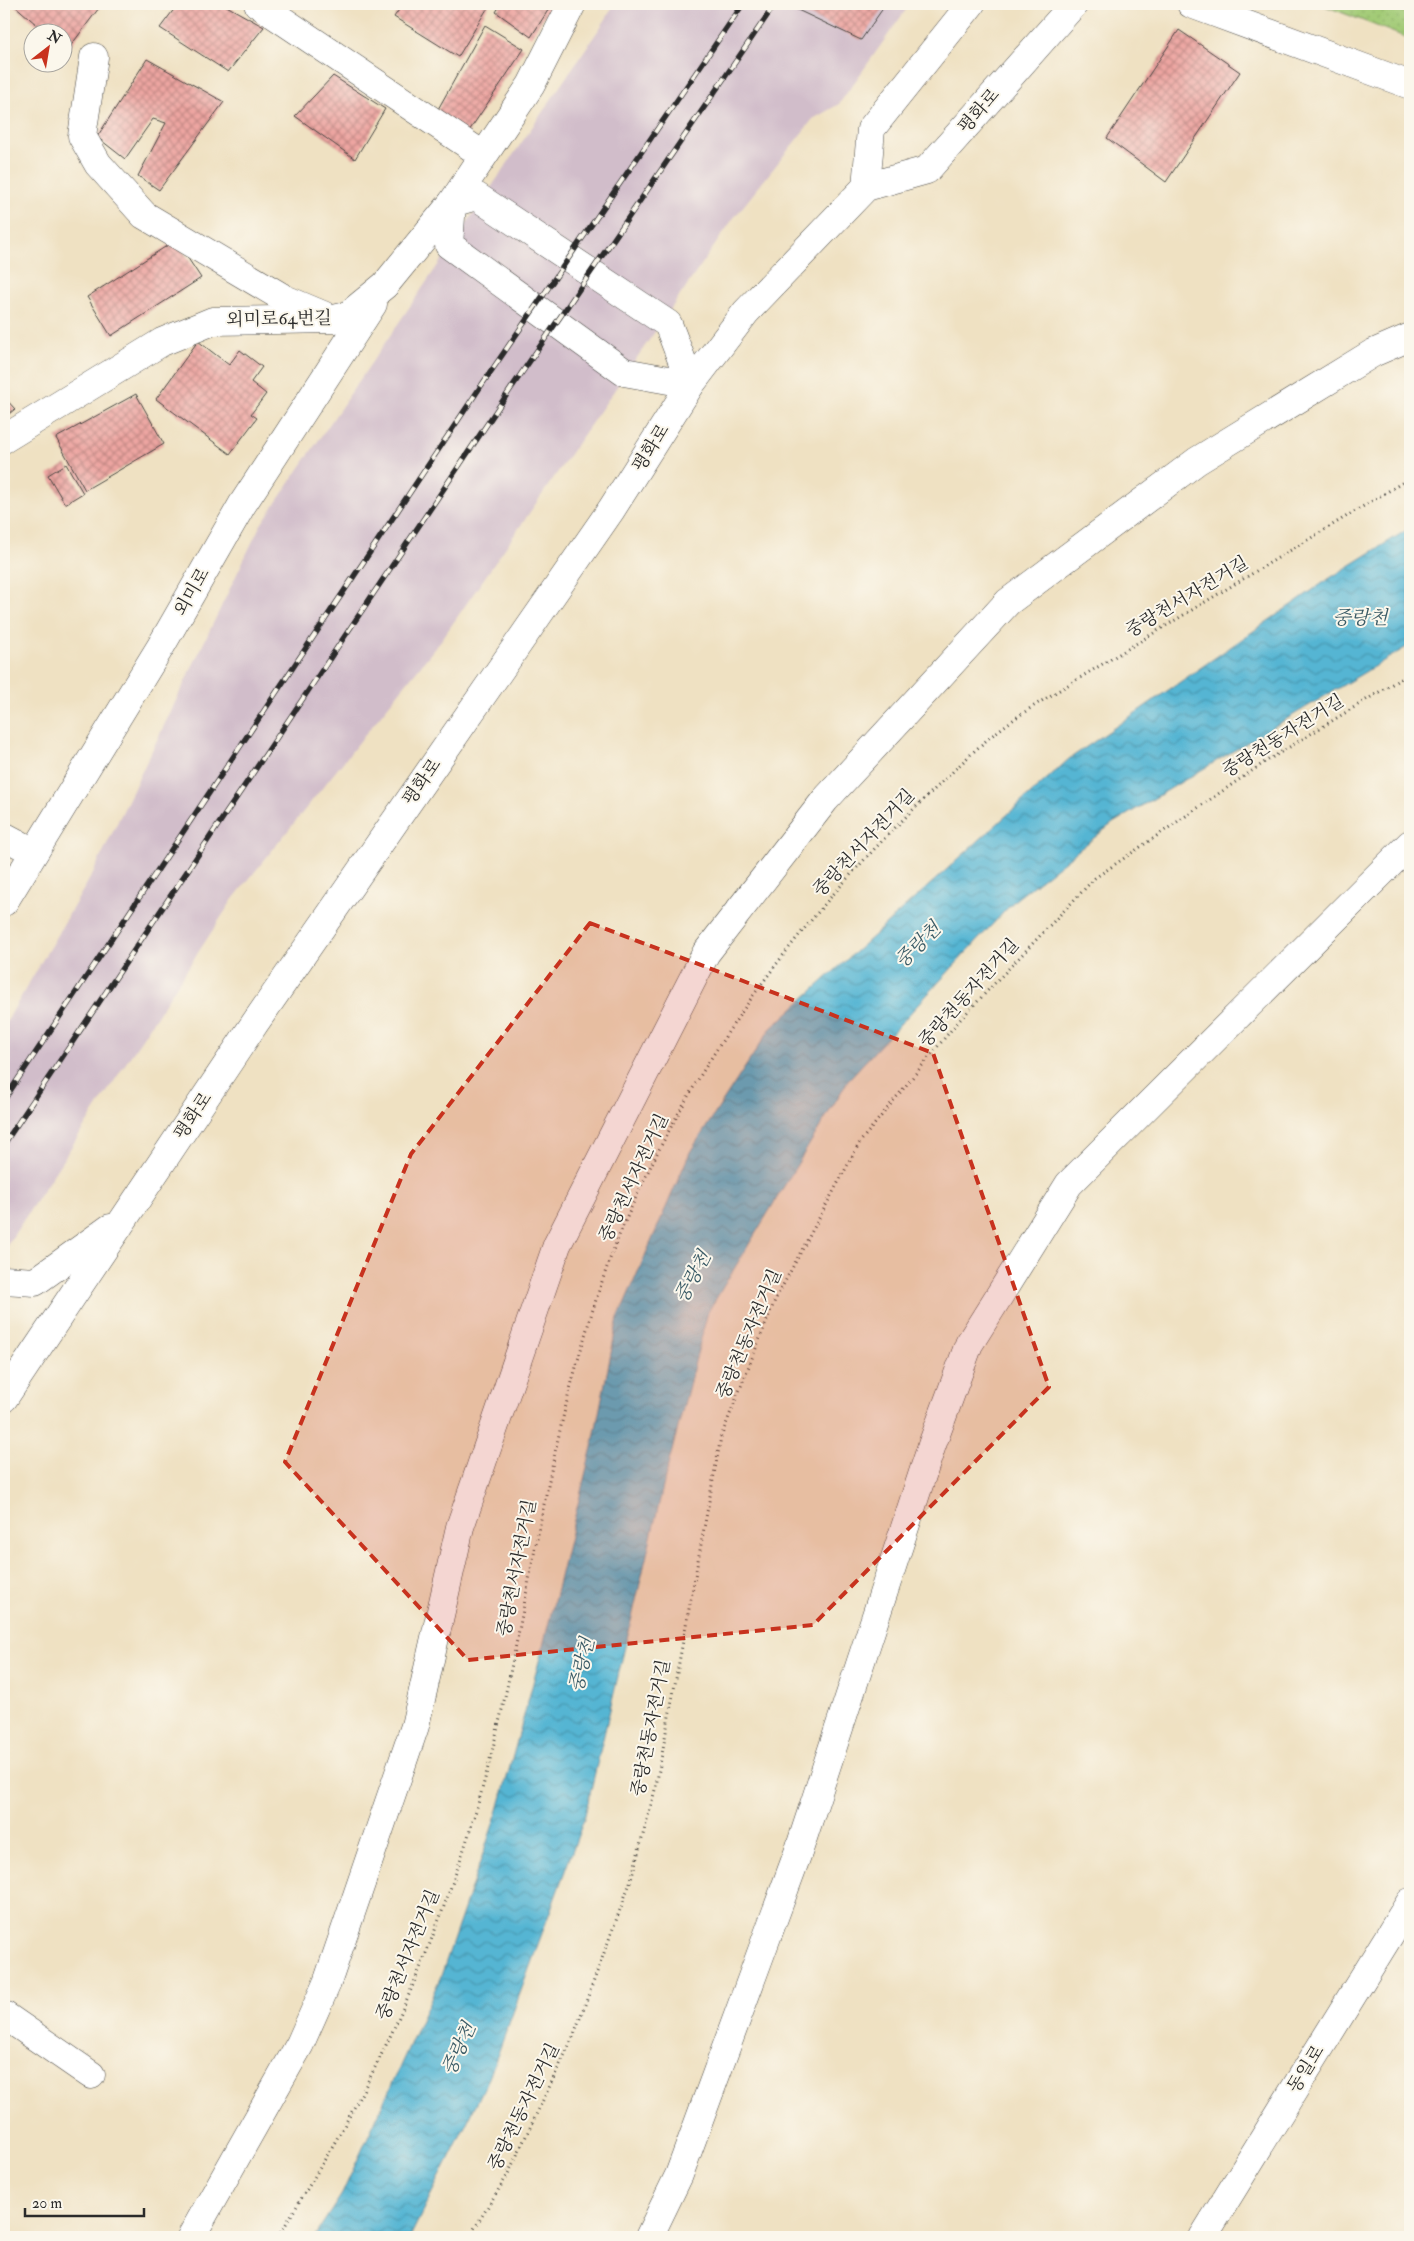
<svg xmlns="http://www.w3.org/2000/svg" width="1414" height="2241" viewBox="0 0 1414 2241" font-family="'IM FELL Double Pica','Noto Serif KR',serif">
	<style>
		.railway { fill: #d1bdca }
		.grass { fill: url(#grass-dots); stroke: #667b50 }
		.water { fill: url(#water-waves); stroke: #40707f }
		.building { fill: url(#building-cross-hatch) }
		.lines { fill: none; stroke-linecap: round; stroke-linejoin: round }
		.minor-casing { stroke: #484642; stroke-width: 29 }
		.major-casing { stroke: #484642; stroke-width: 29 }
		.path { stroke: #484642; stroke-width: 3; stroke-dasharray: 1 4; stroke-linecap: butt }
		.minor { stroke: #fff; stroke-width: 28 }
		.major { stroke: #fff; stroke-width: 28 }
		.rail-casing { stroke: #2b2b2b; stroke-width: 5.5 }
		.rail { stroke: #fbf7ec; stroke-width: 4; stroke-dasharray: 11; stroke-linecap: butt }
		.marked { fill: #c8321e; fill-opacity: 0.2; stroke: #c8321e; stroke-width: 4; stroke-dasharray: 10 6; stroke-linejoin: round }
		.labels { text-anchor: middle; dominant-baseline: central; stroke-width: 4; stroke-linejoin: round; paint-order: stroke }
		.street-label { font-size: 18px; fill: #2b2b2b; stroke: #fbf7ec }
		.water-label { font-size: 19px; font-style: italic; fill: #3a5b66; stroke: #fbf7ec }
	</style>
	<defs>
		<pattern id="grass-dots" width="8" height="8" patternUnits="userSpaceOnUse" patternTransform="scale(1.25)"><rect width="8" height="8" fill="#a2cb76"/><path d="M2 2h.1M6 6h.1" fill="none" stroke="#8cae66" stroke-width="1.8" stroke-linecap="round"/></pattern>
		<pattern id="water-waves" width="16" height="10" patternUnits="userSpaceOnUse" patternTransform="scale(1.25)"><rect width="16" height="10" fill="#55b5d3"/><path d="M0 5q4-4 8 0t8 0" fill="none" stroke="#4793ab"/></pattern>
		<pattern id="building-cross-hatch" width="8" height="8" patternUnits="userSpaceOnUse" patternTransform="scale(1.25)"><rect width="8" height="8" fill="#eda5a1"/><path d="M0 0l8 8M0 8l8-8" fill="none" stroke="#c08783"/></pattern>
	</defs>
	<rect width="100%" height="100%" fill="#fbf7ec"/>
	<filter id="ink" filterUnits="userSpaceOnUse"><feTurbulence type="fractalNoise" baseFrequency=".02" numOctaves="2"/><feDisplacementMap in="SourceGraphic" scale="10" xChannelSelector="R" yChannelSelector="G"/><feConvolveMatrix kernelMatrix="1 2 1 2 8 2 1 2 1" color-interpolation-filters="sRGB"/></filter>
	<filter id="wash" filterUnits="userSpaceOnUse"><feTurbulence type="fractalNoise" baseFrequency=".0096" numOctaves="4" result="noise"/><feDisplacementMap in="SourceGraphic" scale="20" xChannelSelector="R" yChannelSelector="G"/><feGaussianBlur stdDeviation="1.12" result="paint"/><feColorMatrix in="noise" values="0 0 0 0 0 0 0 0 0 0 0 0 0 0 0 0 0 1.4 0 .05"/><feComposite in="paint" operator="in"/></filter>
	<g filter="url(#wash)">
		<rect width="100%" height="100%" fill="#efe1c2"/>
		<!-- railway -->
		<polygon class="railway" points="614,4 910,4 839,104 813,119 733,219 442,639 233,899 4,1250 4,1026 93,873 260,526 606,19"/>
		<!-- grass -->
		<polygon class="grass" points="1324,4 1410,4 1410,39 1325,6"/>
		<!-- water -->
		<polygon class="water" points="1410,528 1410,645 1113,823 1015,900 849,1079 708,1312 667,1470 584,1819 489,2078 410,2237 314,2237 342,2194 441,1976 498,1810 541,1654 593,1443 618,1318 690,1152 770,1029 1069,759 1330,578"/>
		<g id="blocks">
			<!-- building -->
			<g class="building">
				<polygon points="13,4 102,4 66,52 62,49 62,32 45,32"/>
				<polygon points="178,4 223,4 264,27 228,72 160,28"/>
				<polygon points="403,4 490,4 458,57 394,17"/>
				<polygon points="501,4 552,4 531,37 496,12"/>
				<polygon points="785,4 886,4 861,40"/>
				<polygon points="485,25 524,49 467,134 437,111"/>
				<polygon points="1179,30 1240,72 1166,182 1107,138"/>
				<polygon points="147,59 224,102 159,190 138,176 166,123 153,119 125,159 97,137"/>
				<polygon points="333,76 385,109 355,159 295,116"/>
				<polygon points="176,240 201,278 111,336 87,297"/>
				<polygon points="198,341 229,365 240,350 262,367 251,382 266,394 251,414 257,418 230,454 156,399"/>
				<polygon points="136,394 164,444 85,490 56,438"/>
				<polygon points="4,397 15,409 4,418"/>
				<polygon points="66,464 83,493 65,504 48,475"/>
			</g>
		</g>
	</g>
	<g filter="url(#ink)">
		<use href="#blocks" fill-opacity="0" stroke="#484642" stroke-width="1"/>
		<g class="lines">
			<!-- minor casing -->
			<g class="minor-casing">
				<g id="minor">
					<polyline points="258,4 483,155"/>
					<polyline points="1191,4 1410,85"/>
					<polyline points="94,57 82,136 98,164 144,215 285,299 323,315"/>
					<polygon points="476,196 668,324 691,384 624,372 449,245 452,203"/>
					<polyline points="4,439 162,342 213,321 334,319 347,316 385,285 452,203 531,85 572,4"/>
					<polyline points="4,836 34,852"/>
					<polyline points="4,902 161,646 242,505 373,304"/>
					<polyline points="4,2015 91,2075"/>
					<polyline points="191,2237 300,2044 327,1983 415,1726 460,1527 557,1245 706,953 825,800 1008,602 1197,461 1373,353 1410,337"/>
					<polyline points="649,2237 679,2175 799,1850 932,1445 969,1344 1069,1184 1410,844"/>
					<polyline points="1203,2237 1410,1902"/>
				</g>
			</g>
			<!-- major casing -->
			<g class="major-casing">
				<g id="major">
					<polyline points="866,187 871,129 971,4"/>
					<polyline points="4,1280 35,1282 110,1228"/>
					<polyline points="4,1398 255,1023 611,510 691,384 746,312 866,187 927,170 1074,4"/>
				</g>
			</g>
			<!-- path -->
			<g class="path">
				<path d="M278,2237C309,2186 340,2136 367,2083C404,2012 434,1937 460,1861C512,1709 530,1548 569,1393C584,1337 604,1267 628,1215C699,1052 810,905 939,785C961,764 982,742 1006,725C1022,713 1040,702 1058,691L1410,478"/>
				<polyline points="469,2237 507,2176 573,2037 631,1880 656,1786 721,1437 775,1300 860,1142 956,1024 1095,878 1265,762 1410,673"/>
			</g>
			<!-- minor -->
			<use href="#minor" class="minor"/>
			<!-- major -->
			<use href="#major" class="major"/>
			<!-- rail casing -->
			<g class="rail-casing">
				<g id="rail">
					<polyline points="4,1100 483,383 743,4"/>
					<polyline points="4,1144 512,387 771,10"/>
				</g>
			</g>
			<!-- rail -->
			<use href="#rail" class="rail"/>
		</g>
	</g>
	<!-- marked area -->
	<path class="marked" d="M590,923L933,1053L1049,1387L813,1625L468,1660L285,1462L411,1154Z"/>
	<g class="labels">
		<!-- street labels -->
		<g class="street-label">
			<text transform="translate(979 111) rotate(-49)">평화로</text>
			<text transform="translate(279 319) rotate(-1)">외미로64번길</text>
			<text transform="translate(651 448) rotate(-58)">평화로</text>
			<text transform="translate(192 592) rotate(-60)">외미로</text>
			<text transform="translate(1187 597) rotate(-31)">중랑천서자전거길</text>
			<text transform="translate(1283 736) rotate(-32)">중랑천동자전거길</text>
			<text transform="translate(422 782) rotate(-55)">평화로</text>
			<text transform="translate(864 843) rotate(-47)">중랑천서자전거길</text>
			<text transform="translate(969 993) rotate(-48)">중랑천동자전거길</text>
			<text transform="translate(193 1116) rotate(-56)">평화로</text>
			<text transform="translate(634 1178) rotate(-65)">중랑천서자전거길</text>
			<text transform="translate(749 1334) rotate(-67)">중랑천동자전거길</text>
			<text transform="translate(517 1568) rotate(-79)">중랑천서자전거길</text>
			<text transform="translate(651 1728) rotate(-79)">중랑천동자전거길</text>
			<text transform="translate(408 1955) rotate(-68)">중랑천서자전거길</text>
			<text transform="translate(1306 2069) rotate(-58)">동일로</text>
			<text transform="translate(524 2107) rotate(-64)">중랑천동자전거길</text>
		</g>
		<!-- water labels -->
		<g class="water-label">
			<text x="1360" y="618">중랑천</text>
			<text transform="translate(918 945) rotate(-45)">중랑천</text>
			<text transform="translate(693 1277) rotate(-62)">중랑천</text>
			<text transform="translate(582 1665) rotate(-77)">중랑천</text>
			<text transform="translate(459 2049) rotate(-66)">중랑천</text>
		</g>
	</g>
	<!-- margin -->
	<rect width="1414" height="2241" fill="none" stroke="#fbf7ec" stroke-width="20"/>
	<!-- north arrow -->
	<g transform="translate(48 48) rotate(31)"><circle r="24" fill="#fbf7ec" stroke="#a8a59f"/>
	<path d="M0-4L9 19L0 12L-9 19Z" fill="#c8321e"/>
	<text y="-8" font-size="14" font-weight="bold" text-anchor="middle" fill="#2b2b2b">N</text>
	</g>
	<!-- scale -->
	<path d="M25 2208v8h119v-8" fill="none" stroke="#2b2b2b" stroke-width="2.5"/>
	<text x="32" y="2208" font-size="15" fill="#2b2b2b" stroke="#fbf7ec" stroke-width="4" paint-order="stroke">20 m</text>
</svg>
